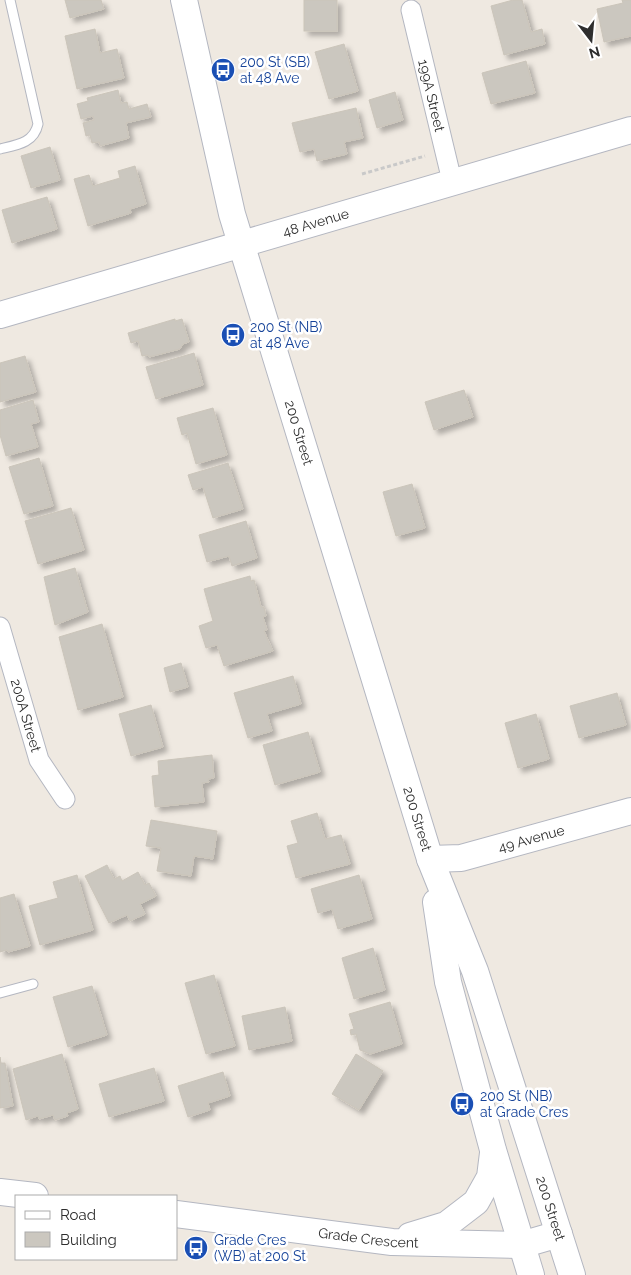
<svg xmlns="http://www.w3.org/2000/svg" width="631" height="1275" viewBox="0 0 631 1275" font-family="Raleway,sans-serif">
	<style>
		.building { fill: #cbc7bf; stroke: #cbc5ba; filter: url(#shadow) }
		.lines { fill: none; stroke-linecap: round; stroke-linejoin: round }
		.lane-casing { stroke: #b4b7c1; stroke-width: 11 }
		.street-casing { stroke: #b4b7c1; stroke-width: 21 }
		.secondary-casing { stroke: #b4b7c1; stroke-width: 28 }
		.path { stroke: #c9c9c9; stroke-width: 3; stroke-dasharray: 4 2.5; stroke-linecap: butt }
		.lane { stroke: #fff; stroke-width: 9 }
		.street { stroke: #fff; stroke-width: 19 }
		.secondary { stroke: #fff; stroke-width: 26 }
		.labels { text-anchor: middle; dominant-baseline: central; stroke-width: 5; stroke-linejoin: round; paint-order: stroke }
		.transit-label { font-size: 14px; fill: #164399; stroke: #fff; text-anchor: start }
		.street-label { font-size: 14px; fill: #2e2e2e; stroke: #fff }
	</style>
	<defs>
		<filter id="shadow"><feDropShadow dx="4.5" dy="4.5" stdDeviation="2.5" flood-color="#0004"/></filter>
	</defs>
	<rect width="100%" height="100%" fill="#efe9e1"/>
	<!-- building -->
	<g class="building">
		<polygon points="65,0 101,0 104,9 70,18"/>
		<rect x="304" y="0" width="33" height="31"/>
		<polygon points="513,0 522,0 531,32 542,29 545,44 504,55 491,6"/>
		<polygon points="622,0 631,0 631,36 604,42 597,9 623,3"/>
		<polygon points="95,29 100,53 117,49 124,78 77,89 65,36"/>
		<polygon points="344,44 358,91 329,99 315,52"/>
		<polygon points="526,61 535,93 491,104 482,73"/>
		<polygon points="118,90 121,103 127,102 129,109 147,104 151,117 126,123 129,138 100,146 99,142 92,143 90,135 86,136 83,123 94,120 93,116 81,119 77,104 88,101 87,98"/>
		<polygon points="395,92 403,120 377,128 369,100"/>
		<polygon points="356,108 363,138 344,142 347,154 317,161 314,149 300,152 292,123"/>
		<polygon points="50,147 60,180 31,188 21,156"/>
		<polygon points="135,166 146,204 130,209 131,213 88,226 74,179 89,175 93,186 120,178 118,171"/>
		<polygon points="47,197 57,229 12,243 2,210"/>
		<polygon points="175,319 175,321 182,319 189,342 183,344 180,349 149,357 148,355 142,356 138,341 131,343 128,333"/>
		<polygon points="194,353 203,385 156,399 146,367"/>
		<polygon points="25,356 36,392 0,402 0,363"/>
		<polygon points="464,390 473,417 434,430 425,402"/>
		<polygon points="33,400 39,422 31,424 38,447 6,456 0,435 0,410"/>
		<polygon points="213,408 227,455 196,464 187,433 182,435 177,418"/>
		<polygon points="39,458 53,506 24,514 9,467"/>
		<polygon points="228,463 243,509 213,518 203,487 193,490 188,475"/>
		<polygon points="412,484 425,528 396,536 383,492"/>
		<polygon points="71,508 84,550 38,564 25,521"/>
		<polygon points="246,521 257,558 232,566 229,556 207,562 199,535"/>
		<polygon points="75,568 88,612 55,625 44,577"/>
		<polygon points="250,576 251,581 254,580 261,607 264,607 266,616 263,617 267,630 264,631 273,651 224,666 217,645 206,648 199,626 213,621 204,589"/>
		<polygon points="102,624 123,697 78,710 59,637"/>
		<polygon points="181,663 188,687 170,692 164,668"/>
		<polygon points="293,676 301,704 267,714 272,731 248,738 234,693"/>
		<polygon points="617,693 626,725 579,738 570,706"/>
		<polygon points="151,705 163,747 131,756 119,714"/>
		<polygon points="536,714 549,759 518,768 505,723"/>
		<polygon points="308,732 320,772 275,785 263,745"/>
		<polygon points="212,755 214,778 208,779 209,782 202,783 204,802 155,807 152,776 159,775 158,761"/>
		<polygon points="317,813 325,839 341,835 350,864 296,878 287,846 298,843 291,821"/>
		<polygon points="151,820 217,831 213,859 194,856 191,876 157,871 161,848 146,846"/>
		<polygon points="107,865 114,879 120,876 122,881 138,872 145,885 149,883 156,896 140,904 145,914 130,921 127,915 109,923 85,876"/>
		<polygon points="77,875 93,930 40,945 29,906 58,898 53,882"/>
		<polygon points="359,875 372,919 338,929 332,909 318,913 311,889"/>
		<polygon points="14,894 30,946 8,952 7,950 0,952 0,898"/>
		<polygon points="373,948 385,990 354,999 342,958"/>
		<polygon points="214,975 235,1046 206,1054 185,983"/>
		<polygon points="92,986 107,1035 68,1047 53,997"/>
		<polygon points="390,1002 402,1044 370,1054 360,1050 356,1034 351,1035 350,1030 354,1029 349,1014"/>
		<polygon points="285,1007 292,1041 249,1050 242,1016"/>
		<polygon points="62,1054 78,1109 67,1113 68,1116 55,1120 53,1115 39,1119 38,1116 26,1120 13,1069"/>
		<polygon points="356,1054 383,1071 359,1110 332,1094"/>
		<polygon points="0,1057 1,1063 5,1063 13,1106 0,1108"/>
		<polygon points="154,1068 164,1101 109,1117 99,1084"/>
		<polygon points="223,1072 230,1096 208,1103 210,1110 188,1117 178,1086"/>
	</g>
	<g class="lines">
		<!-- lane casing -->
		<g class="lane-casing">
			<g id="lane">
				<path d="M0,149C17,145 34,143 38,124L10,0"/>
				<polyline points="0,993 33,984"/>
			</g>
		</g>
		<!-- street casing -->
		<g class="street-casing">
			<g id="street">
				<path id="s1" d="M411,10L452,181"/>
				<path id="s2" d="M0,627L39,760L65,799"/>
			</g>
		</g>
		<!-- secondary casing -->
		<g class="secondary-casing">
			<g id="secondary">
				<path id="s3" d="M184,0L232,214L430,859L475,971L572,1275"/>
				<path id="s4" d="M0,315L631,130"/>
				<path id="s5" d="M430,859L461,858L631,811"/>
				<polyline points="436,902 448,982 493,1150 531,1275"/>
				<polyline points="0,1192 35,1196"/>
				<path id="s6" d="M176,1214L392,1242L521,1245L559,1234"/>
				<polyline points="410,1236 446,1225 476,1202 490,1177 493,1153"/>
			</g>
		</g>
		<!-- path -->
		<polyline class="path" points="362,174 425,156"/>
		<!-- lane -->
		<use href="#lane" class="lane"/>
		<!-- street -->
		<use href="#street" class="street"/>
		<!-- secondary -->
		<use href="#secondary" class="secondary"/>
	</g>
	<!-- icons -->
	<defs>
		<g id="bus-disc" transform="scale(1.25)"><circle r="9.5" fill="#1a4fb4" stroke="#fff"/><path d="M-5-6H5V4H4V6H2V4H-2V6H-4V4H-5ZM-3.5-4V0h7V-4ZM-3.5 1.2v1.5H-2V1.2ZM2 1.2v1.5H3.5V1.2Z" fill="#fff"/></g>
	</defs>
	<g fill-rule="evenodd">
		<use href="#bus-disc" x="223" y="70"/>
		<use href="#bus-disc" x="233" y="335"/>
		<use href="#bus-disc" x="462" y="1104"/>
		<use href="#bus-disc" x="196" y="1248"/>
	</g>
	<g class="labels">
		<!-- transit labels -->
		<g class="transit-label">
			<text x="240" y="62">200 St (SB)<tspan x="240" dy="16">at 48 Ave</tspan></text>
			<text x="250" y="327">200 St (NB)<tspan x="250" dy="16">at 48 Ave</tspan></text>
			<text x="480" y="1096">200 St (NB)<tspan x="480" dy="16">at Grade Cres</tspan></text>
			<text x="214" y="1240">Grade Cres<tspan x="214" dy="16">(WB) at 200 St</tspan></text>
		</g>
		<!-- street labels -->
		<g class="street-label">
			<text stroke="none"><textPath href="#s1" startOffset="88">199A Street</textPath></text>
			<text stroke="none"><textPath href="#s4" startOffset="329">48 Avenue</textPath></text>
			<text stroke="none"><textPath href="#s3" startOffset="448">200 Street</textPath></text>
			<text stroke="none"><textPath href="#s2" startOffset="92">200A Street</textPath></text>
			<text stroke="none"><textPath href="#s3" startOffset="852">200 Street</textPath></text>
			<text stroke="none"><textPath href="#s5" startOffset="104">49 Avenue</textPath></text>
			<text stroke="none"><textPath href="#s3" startOffset="1264">200 Street</textPath></text>
			<text stroke="none"><textPath href="#s6" startOffset="194">Grade Crescent</textPath></text>
		</g>
	</g>
	<!-- legend -->
	<rect x="15" y="1195" width="162" height="65" fill="#ffffff" stroke="#ababab"/>
	<rect x="25" y="1211" width="25" height="8" fill="#ffffff" stroke="#ababab"/>
	<text x="60" y="1220" font-size="15" fill="#2e2e2e">Road</text>
	<rect x="25" y="1232" width="25" height="15" fill="#cbc7bf" stroke="#ababab"/>
	<text x="60" y="1245" font-size="15" fill="#2e2e2e">Building</text>
	<!-- north arrow -->
	<g transform="translate(591 40) rotate(164)" stroke="#ffffff" stroke-width="4" paint-order="stroke">
	<path d="M0-4L9 19L0 12L-9 19Z" fill="#2e2e2e"/>
	<text y="-8" font-size="14" font-weight="bold" text-anchor="middle" fill="#2e2e2e">N</text>
	</g>
</svg>
